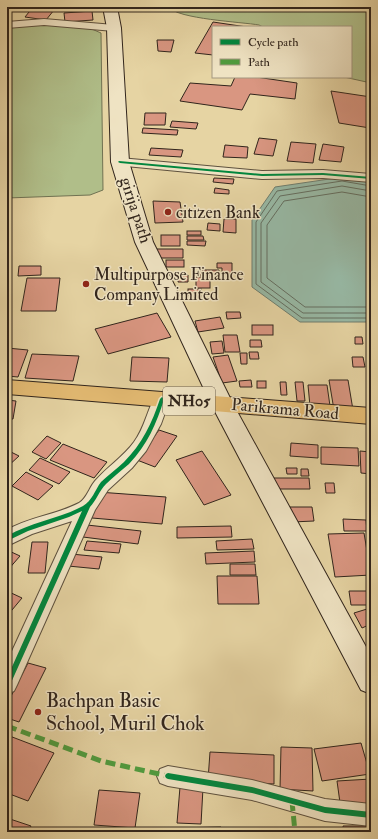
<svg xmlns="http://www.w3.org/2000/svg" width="378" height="839" viewBox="0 0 378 839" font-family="'IM FELL Double Pica',serif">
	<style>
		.green { fill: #b0be89; stroke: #707252 }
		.water { fill: #97b8a4; stroke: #6e7d6e }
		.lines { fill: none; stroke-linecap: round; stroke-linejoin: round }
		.shore { stroke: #646e60; stroke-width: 1 }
		.building { fill: #d99681; stroke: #31251c }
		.street-casing { stroke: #5e513e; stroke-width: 2 }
		.secondary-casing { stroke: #31251c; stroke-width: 2 }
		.primary-casing { stroke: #31251c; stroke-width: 2 }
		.street { fill: #efe3c3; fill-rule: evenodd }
		.secondary { fill: #efe3c3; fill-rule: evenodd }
		.primary { fill: #e3ba72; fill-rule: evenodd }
		.quiet { stroke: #509b3e; stroke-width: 5; stroke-dasharray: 10 5; stroke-linecap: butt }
		.cycleway-casing { stroke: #efe3c3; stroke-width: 3 }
		.cycleway { fill: #00873e; fill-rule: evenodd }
		.poi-dot { fill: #8f2418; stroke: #efe3c3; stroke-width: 1.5 }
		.labels { text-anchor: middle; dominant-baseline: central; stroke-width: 3; stroke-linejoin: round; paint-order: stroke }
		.shield { fill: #efe3c3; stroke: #6a5e4e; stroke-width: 1 }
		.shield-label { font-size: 16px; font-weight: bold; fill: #31251c }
		.street-label { font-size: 17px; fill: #31251c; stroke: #efe3c3 }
		.poi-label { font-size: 17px; fill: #31251c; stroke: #efe3c3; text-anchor: start }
		.near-poi-label { font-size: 20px; fill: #31251c; stroke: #efe3c3; text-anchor: start }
	</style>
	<rect width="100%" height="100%" fill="#e6d4a3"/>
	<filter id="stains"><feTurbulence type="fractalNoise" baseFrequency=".005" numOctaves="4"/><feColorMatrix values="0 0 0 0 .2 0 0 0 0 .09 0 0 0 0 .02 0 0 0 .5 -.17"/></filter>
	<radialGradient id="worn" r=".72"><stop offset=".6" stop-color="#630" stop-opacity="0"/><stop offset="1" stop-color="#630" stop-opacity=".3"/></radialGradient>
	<!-- green -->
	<g class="green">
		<path d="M169,7H371V83L344,77H351V27H263L259,25C242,22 177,19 169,7Z"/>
		<path d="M36,25C57,26 82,23 101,33L103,190L90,195L7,198V27Z"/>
	</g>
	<!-- water -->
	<polygon class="water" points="343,177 371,182 371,322 300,322 252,287 252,220 275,187"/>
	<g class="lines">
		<!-- shore -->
		<g class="shore">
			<polyline points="371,186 342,181 277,191 256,222 256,284 302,318 371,318"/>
			<polyline points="371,191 342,186 280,196 261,223 261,282 303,313 371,313"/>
			<polyline points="371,197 342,192 284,201 267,225 267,278 305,307 371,307"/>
		</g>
	</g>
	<!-- building -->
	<g class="building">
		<polygon points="33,7 54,10 46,20 25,17"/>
		<polygon points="92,11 93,20 65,22 64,13"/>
		<polygon points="213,22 247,27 213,27 213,55 195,53"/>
		<polygon points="157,40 174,40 171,52 158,51"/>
		<polygon points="235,77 256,77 297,83 295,99 250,94 242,110 180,101 190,83 231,86"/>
		<polygon points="331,91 371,97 370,128 339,123"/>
		<polygon points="145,113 166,113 165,125 144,125"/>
		<polygon points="172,121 198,123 196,129 170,127"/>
		<polygon points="143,128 178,130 177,135 142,133"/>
		<polygon points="259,138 277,140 273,156 254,154"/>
		<polygon points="291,142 316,144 313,163 287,161"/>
		<polygon points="323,144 344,147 341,162 319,160"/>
		<polygon points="225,145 248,147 247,158 223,157"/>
		<polygon points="151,148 183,150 181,157 149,155"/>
		<polygon points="214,178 234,179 233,184 213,182"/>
		<polygon points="215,188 229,190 229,194 214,193"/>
		<polygon points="153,201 180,202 183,222 155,223"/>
		<polygon points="224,219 236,219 236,233 223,232"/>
		<polygon points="208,223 220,224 220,231 207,230"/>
		<rect x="187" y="231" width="14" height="4"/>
		<rect x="161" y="235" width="19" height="11"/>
		<polygon points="187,236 203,236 204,240 187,240"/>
		<polygon points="187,241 206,241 205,246 187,245"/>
		<polygon points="156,249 183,249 183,258 155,258"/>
		<rect x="166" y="260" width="18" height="7"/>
		<polygon points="217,263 232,263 232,274 222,274 222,268 217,268"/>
		<polygon points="19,266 41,266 41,275 18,276"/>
		<polygon points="200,270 219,270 219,276 199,275"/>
		<polygon points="178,274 188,275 188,282 178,282"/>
		<rect x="196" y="277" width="14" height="11"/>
		<polygon points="27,278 60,278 56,311 21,311"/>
		<rect x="188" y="289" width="13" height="8"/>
		<polygon points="226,312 240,312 241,318 227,319"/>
		<polygon points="157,313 171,337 108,354 95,329"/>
		<polygon points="220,317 224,328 198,332 195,321"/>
		<rect x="252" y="325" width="21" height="10"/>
		<polygon points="223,335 237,335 240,352 225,352"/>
		<polygon points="355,337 362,337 363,344 355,344"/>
		<polygon points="250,340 261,340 262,347 250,347"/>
		<polygon points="222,341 224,353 212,354 210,342"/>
		<polygon points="7,348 28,350 18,377 7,376"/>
		<polygon points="249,352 258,352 259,359 250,359"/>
		<polygon points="240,353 247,353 247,364 241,364"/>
		<polygon points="32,354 79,356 73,381 25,378"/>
		<polygon points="228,355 237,381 222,383 213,357"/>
		<polygon points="132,357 169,358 167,382 130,381"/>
		<polygon points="352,357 363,357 365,367 353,367"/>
		<polygon points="251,380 252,387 240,387 239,381"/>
		<polygon points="329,380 348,380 353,410 334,410"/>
		<rect x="257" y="381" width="9" height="7"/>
		<polygon points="280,382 286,382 287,395 281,395"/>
		<polygon points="295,382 303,382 305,401 297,401"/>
		<polygon points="308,385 327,385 330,406 310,406"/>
		<polygon points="7,400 16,401 13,419 7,419"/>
		<polygon points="159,430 177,436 155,467 137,460"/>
		<polygon points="47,436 61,443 46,459 32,452"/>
		<polygon points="291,443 318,445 318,458 290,456"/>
		<polygon points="63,444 107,462 94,478 50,460"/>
		<polygon points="321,447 358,448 359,466 321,464"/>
		<polygon points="7,450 19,456 7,467"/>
		<polygon points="202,451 231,495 204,505 176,460"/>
		<polygon points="360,451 371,452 371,474 361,473"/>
		<polygon points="40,458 70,472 59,484 29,470"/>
		<polygon points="286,468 297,468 297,474 287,474"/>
		<polygon points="301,469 308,469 309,476 301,476"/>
		<polygon points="26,472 53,486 38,500 12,486"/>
		<polygon points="273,478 309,478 310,489 274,489"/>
		<polygon points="325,483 334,483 335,493 326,493"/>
		<polygon points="98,492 166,497 162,524 92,518"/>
		<polygon points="290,507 312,507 314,521 292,522"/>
		<polygon points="343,519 366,520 367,531 344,531"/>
		<polygon points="87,525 141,531 138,544 83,537"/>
		<polygon points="231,526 232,537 177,538 177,527"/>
		<polygon points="364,533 371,575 335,577 328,534"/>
		<polygon points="252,539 254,549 217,550 216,541"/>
		<polygon points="87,541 121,544 119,553 84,550"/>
		<polygon points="32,542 48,542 45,573 28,573"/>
		<polygon points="7,550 20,556 7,571"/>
		<polygon points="254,551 255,562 206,564 205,553"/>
		<polygon points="71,554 102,557 99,569 68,566"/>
		<polygon points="230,564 255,564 256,575 230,575"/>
		<polygon points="217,576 257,576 259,604 218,604"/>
		<polygon points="7,591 22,598 7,616"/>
		<polygon points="349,591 371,591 371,605 351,605"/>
		<polygon points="367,609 371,616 371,624 362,628 354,613"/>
		<polygon points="28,663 46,668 19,722 7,718 7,704"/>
		<polygon points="7,735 54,753 28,801 7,793"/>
		<polygon points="361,743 370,774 322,781 314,749"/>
		<polygon points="281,747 312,748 313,791 280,789"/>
		<polygon points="210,752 274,755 274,784 208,780"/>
		<polygon points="371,779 371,809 341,810 337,781"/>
		<polygon points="180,787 203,788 201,824 177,823"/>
		<polygon points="99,790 140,793 135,828 94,825"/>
		<polygon points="7,818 31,826 28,832 7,832"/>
		<polygon points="343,826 371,826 371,832 344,832"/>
		<polygon points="221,827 221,832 172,832 172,828"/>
	</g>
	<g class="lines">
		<!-- street casing -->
		<g class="street-casing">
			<g id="street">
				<polygon points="44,19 114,25 120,28 114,31 44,25 7,28 7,22"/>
				<polygon points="120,158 262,171 323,170 371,174 371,182 323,178 262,179 115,165 113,162 115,159"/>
				<path d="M162,393L168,395L170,399L161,424L146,451L132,468L108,490L95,510L17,685L14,691L7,694V662L72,521L32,534L7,546V530C29,517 56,515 79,503C87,498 89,488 95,481C107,467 123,457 134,442C145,427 147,410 156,395Z"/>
				<polygon points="168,766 252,780 325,799 371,804 371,826 325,821 252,800 168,786 160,783 157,776 160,769"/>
			</g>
		</g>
		<!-- secondary casing -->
		<g class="secondary-casing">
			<polygon id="secondary" points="103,7 117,7 121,28 129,162 153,242 233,404 371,656 371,694 361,690 211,404 135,242 111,162 107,28"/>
		</g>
		<!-- primary casing -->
		<g class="primary-casing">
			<polygon id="primary" points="7,380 371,408 371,424 7,394"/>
		</g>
		<!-- street -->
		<use href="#street" class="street"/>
		<!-- secondary -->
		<use href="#secondary" class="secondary"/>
		<!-- primary -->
		<use href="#primary" class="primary"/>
		<!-- quiet -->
		<g class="quiet">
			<polyline points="7,726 101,761 168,776"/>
			<polyline points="292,801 295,832"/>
		</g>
		<!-- cycleway casing -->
		<g class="cycleway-casing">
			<g id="cycleway">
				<polygon points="119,161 262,174 323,173 371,177 371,179 323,175 262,176 120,163 118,162"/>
				<path d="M162,397L164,399C157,423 147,445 129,464C121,471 113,477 106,484C99,491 96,501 90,507L10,685L9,687L7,688V678L82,511L69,517L28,531L7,541V536C31,522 59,519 83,506C92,501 95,490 101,482C108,475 117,469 124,462C142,444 152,423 160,399Z"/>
				<polygon points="168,773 252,787 325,807 371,812 371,818 325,813 252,793 168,779 166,778 165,776 166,774"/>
			</g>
		</g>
		<!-- cycleway -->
		<use href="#cycleway" class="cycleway"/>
	</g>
	<!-- markers -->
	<g class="poi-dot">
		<circle cx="168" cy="212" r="4"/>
		<circle cx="86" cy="284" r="4"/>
		<circle cx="38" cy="712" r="4"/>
	</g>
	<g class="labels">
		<!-- shield labels -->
		<rect class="shield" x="163" y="387" width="52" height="28" rx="3"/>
		<g class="shield-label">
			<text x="189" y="401">NH05</text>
		</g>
		<!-- street labels -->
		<g class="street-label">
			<text transform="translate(136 210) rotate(72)">girija path</text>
			<text transform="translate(285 409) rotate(5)">Parikrama Road</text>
		</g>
		<!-- poi labels -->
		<g class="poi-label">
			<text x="176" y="212">citizen Bank</text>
			<text x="94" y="274">Multipurpose Finance<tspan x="94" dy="20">Company Limited</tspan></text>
		</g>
		<!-- near-poi labels -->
		<g class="near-poi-label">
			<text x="46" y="700">Bachpan Basic<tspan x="46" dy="23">School, Muril Chok</tspan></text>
		</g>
	</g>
	<!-- margin -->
	<rect width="378" height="839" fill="none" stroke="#e6d4a3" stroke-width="24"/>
	<rect x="8" y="8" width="362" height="823" fill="none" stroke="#31251c" stroke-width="2"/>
	<rect x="12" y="12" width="354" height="815" fill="none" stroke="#31251c"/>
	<!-- legend -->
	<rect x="212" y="26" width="140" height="52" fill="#efe3c3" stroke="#a39780"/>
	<rect x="220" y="39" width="20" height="6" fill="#00873e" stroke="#a39780"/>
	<text x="248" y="46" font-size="12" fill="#31251c">Cycle path</text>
	<rect x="220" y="59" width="20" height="6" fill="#509b3e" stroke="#a39780"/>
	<text x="248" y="66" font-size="12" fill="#31251c">Path</text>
	<rect width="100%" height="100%" filter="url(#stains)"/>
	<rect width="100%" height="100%" fill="url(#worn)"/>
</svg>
